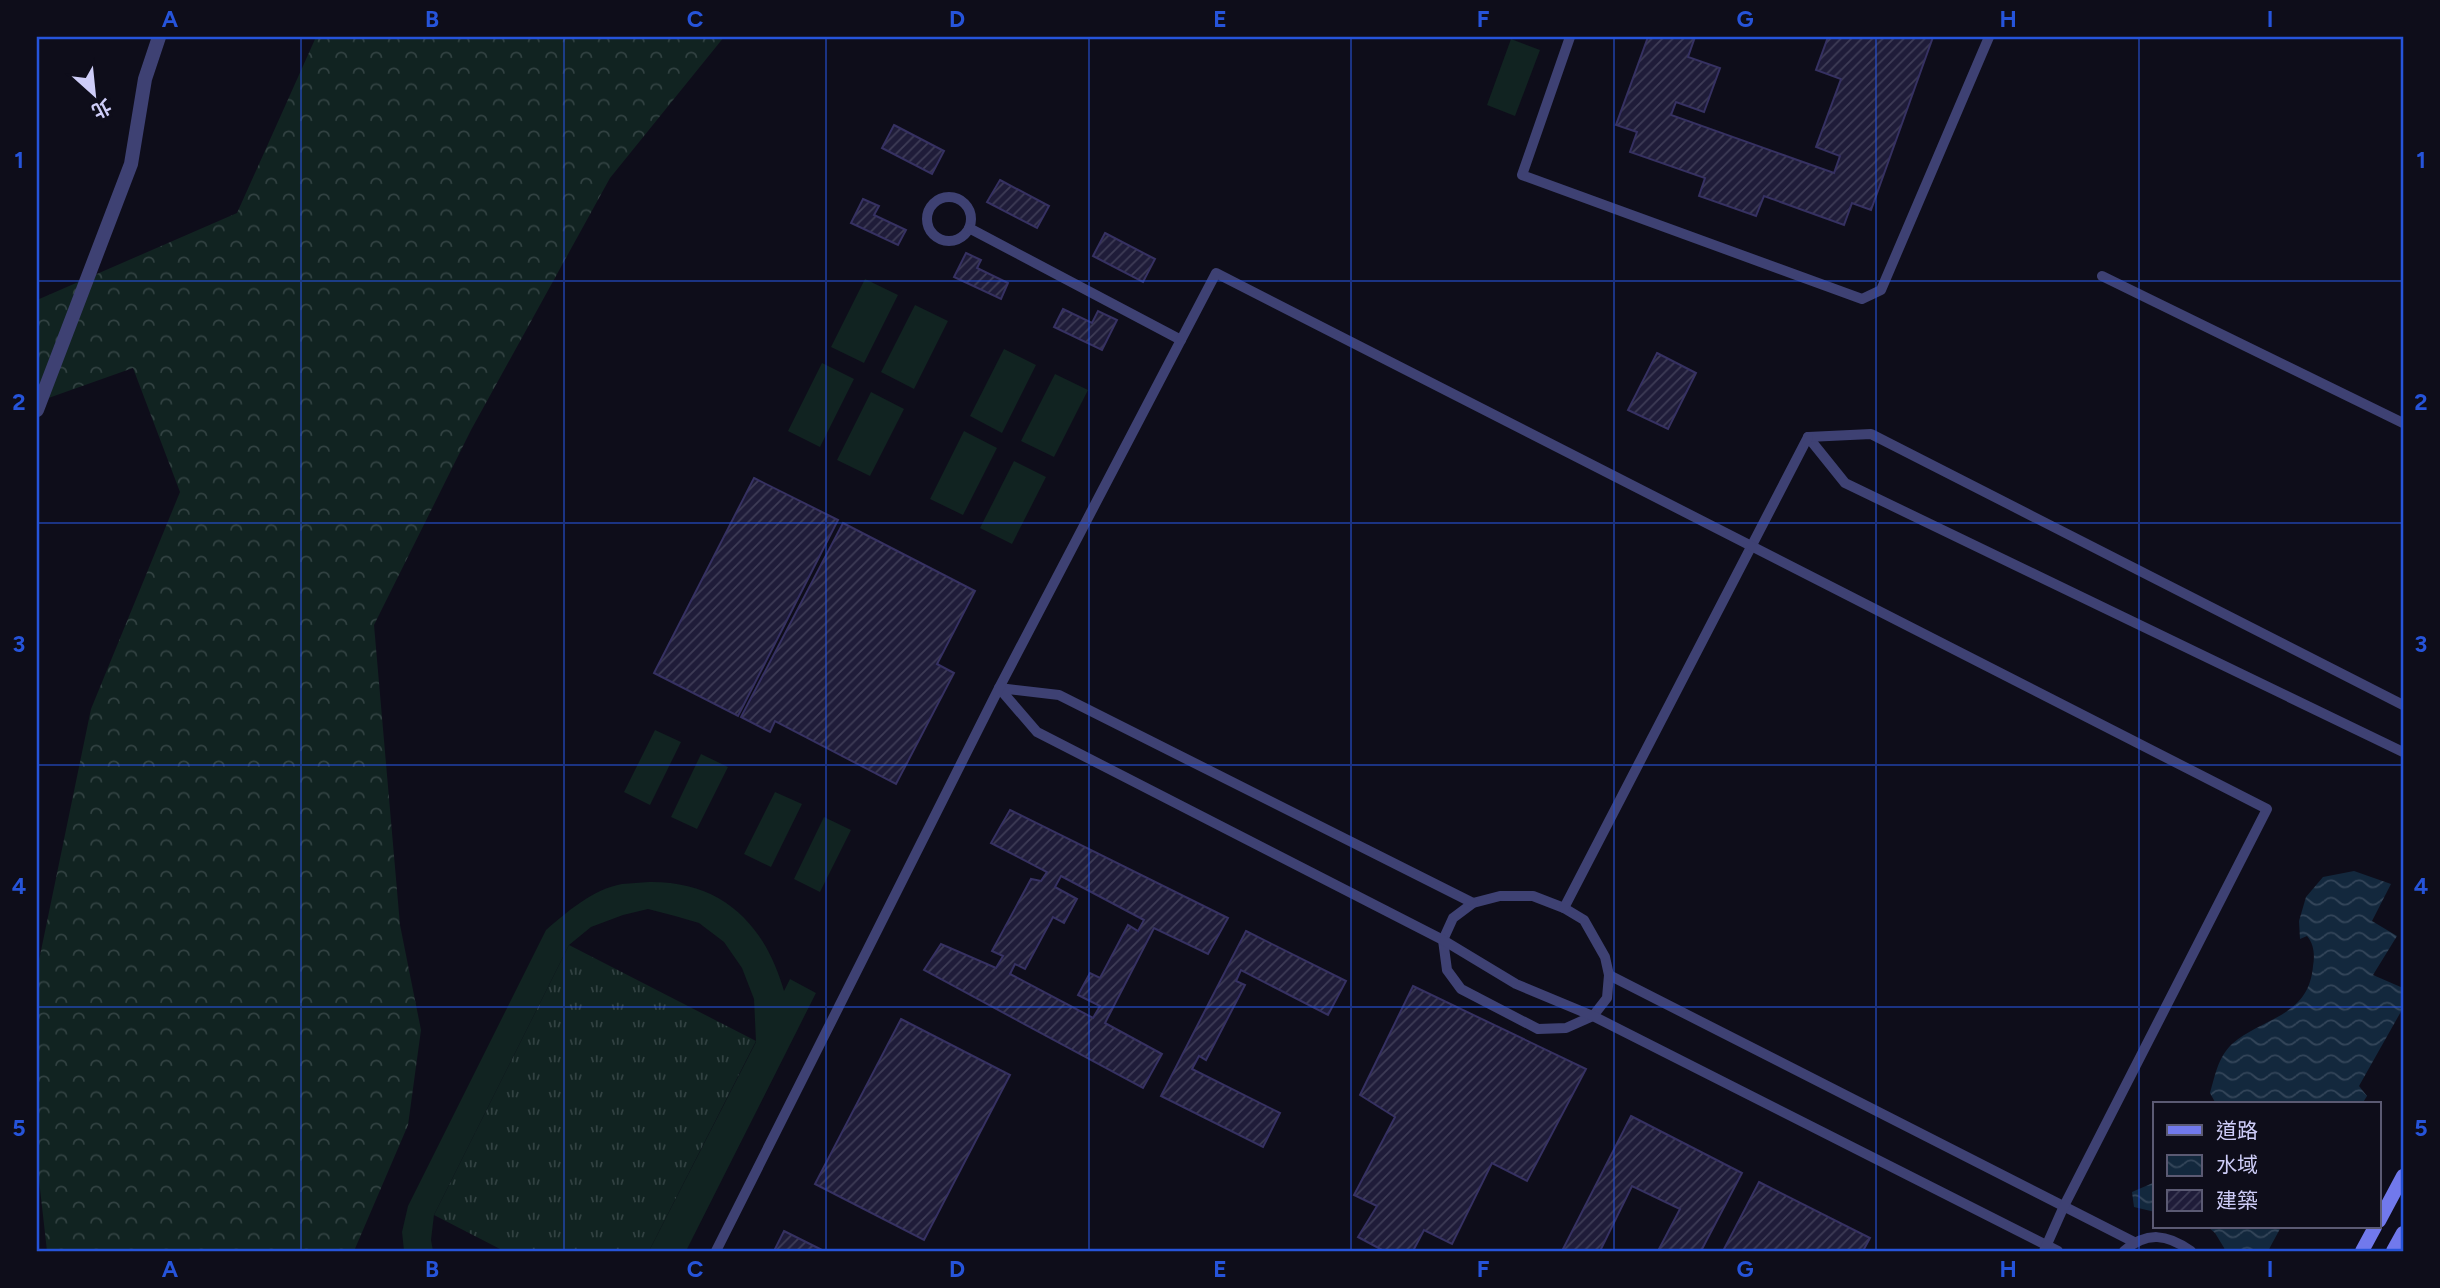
<svg xmlns="http://www.w3.org/2000/svg" width="2440" height="1288" viewBox="0 0 2440 1288" font-family="Figtree,'Noto Sans TC',sans-serif">
	<style>
		.grass { fill: url(#grass-tufts) }
		.forest { fill: url(#forest-crowns) }
		.pitch { fill: #112321 }
		.water { fill: url(#water-waves) }
		.building { fill: url(#building-hatch); stroke: #363162; stroke-width: 2; fill-rule: evenodd }
		.lines { fill: none; stroke-linecap: round; stroke-linejoin: round }
		.lane { stroke: #3e4173; stroke-width: 10 }
		.street { stroke: #3e4173; stroke-width: 14 }
		.secondary { stroke: #7179ec; stroke-width: 14 }
		.grid { fill: none; stroke: #2654da; stroke-width: 2; stroke-opacity: 0.55 }
		.neatline { fill: none; stroke: #2654da; stroke-width: 2.5 }
		.grid-label { font-size: 23px; text-anchor: middle; font-weight: bold; fill: #2654da }
	</style>
	<defs>
		<pattern id="grass-tufts" width="24" height="20" patternUnits="userSpaceOnUse" patternTransform="scale(1.75)"><rect width="24" height="20" fill="#112321"/><path d="M3 7l-1-3M5 7V3M7 7l1-3M15 17l-1-3M17 17v-4M19 17l1-3" fill="none" stroke="#324242"/></pattern>
		<pattern id="forest-crowns" width="20" height="18" patternUnits="userSpaceOnUse" patternTransform="scale(1.75)"><rect width="20" height="18" fill="#112321"/><path d="M2 6a3 3 0 1 1 6 0M12 15a3 3 0 1 1 6 0" fill="none" stroke="#324242"/></pattern>
		<pattern id="water-waves" width="16" height="10" patternUnits="userSpaceOnUse" patternTransform="scale(1.75)"><rect width="16" height="10" fill="#13283d"/><path d="M0 5q4-4 8 0t8 0" fill="none" stroke="#34465a"/></pattern>
		<pattern id="building-hatch" width="6" height="6" patternUnits="userSpaceOnUse" patternTransform="scale(1.75)"><rect width="6" height="6" fill="#1f1c39"/><path d="M-1 1l2-2M0 6l6-6M5 7l2-2" fill="none" stroke="#3e3c56"/></pattern>
	</defs>
	<rect width="100%" height="100%" fill="#0e0d1a"/>
	<!-- grass -->
	<polygon class="grass" points="569,945 756,1041 649,1251 504,1251 434,1215"/>
	<!-- forest -->
	<polygon class="forest" points="316,37 724,37 610,178 471,430 374,625 400,925 421,1030 408,1125 354,1251 47,1251 37,1162 37,970 91,709 180,492 133,368 40,401 37,383 37,300 237,213"/>
	<!-- pitch -->
	<g class="pitch">
		<polygon points="1511,39 1540,50 1515,116 1487,105"/>
		<polygon points="865,279 898,295 864,363 831,347"/>
		<polygon points="915,305 948,321 914,389 881,372"/>
		<polygon points="1004,349 1036,365 1002,433 970,416"/>
		<polygon points="822,363 854,379 820,447 788,431"/>
		<polygon points="1055,374 1088,390 1054,457 1021,441"/>
		<polygon points="871,392 904,409 870,476 837,460"/>
		<polygon points="964,431 997,448 963,515 930,499"/>
		<polygon points="1014,461 1046,477 1012,544 980,528"/>
		<polygon points="655,730 681,742 650,805 624,792"/>
		<polygon points="701,754 728,767 697,829 671,817"/>
		<polygon points="775,792 802,804 771,867 744,854"/>
		<polygon points="824,817 851,830 820,892 794,879"/>
		<path d="M649,882C722,881 765,924 784,991L790,979L816,993L686,1251H649L756,1042L754,999L742,968L724,942L699,923L675,916L648,909L623,915L591,927L569,945L434,1215L431,1240L433,1251H404L402,1232L408,1206L546,930C567,912 593,889 622,884C631,883 640,883 649,882Z"/>
	</g>
	<!-- water -->
	<g class="water">
		<path d="M2354,871L2391,884L2372,921L2397,936L2373,975L2403,988V1008L2359,1086L2367,1096L2362,1104H2216L2210,1093C2215,1076 2218,1057 2232,1044C2263,1017 2309,1017 2313,966C2315,955 2314,944 2307,936L2300,939L2299,921L2306,897L2323,877Z"/>
		<polygon points="2155,1182 2155,1212 2134,1207 2132,1192"/>
		<polygon points="2208,1227 2281,1227 2268,1251 2226,1251 2215,1233"/>
	</g>
	<!-- building -->
	<g class="building">
		<polygon points="1648,37 1695,37 1688,57 1720,68 1704,112 1676,102 1671,115 1834,173 1840,156 1816,147 1841,79 1816,70 1828,37 1933,37 1871,210 1852,203 1844,225 1764,196 1756,216 1699,196 1705,178 1630,152 1637,132 1616,125"/>
		<polygon points="894,125 944,151 932,174 882,148"/>
		<polygon points="1000,180 1049,206 1037,228 987,202"/>
		<polygon points="863,199 879,206 874,215 906,230 898,245 851,223"/>
		<polygon points="1105,233 1155,259 1143,282 1093,256"/>
		<polygon points="966,253 981,260 977,268 1008,283 1001,299 954,277"/>
		<polygon points="1063,309 1092,323 1098,311 1117,320 1102,350 1054,327"/>
		<polygon points="1657,353 1696,373 1668,429 1628,410"/>
		<polygon points="754,478 838,520 738,716 654,673"/>
		<polygon points="843,523 975,591 937,664 954,673 896,784 775,721 770,732 741,717"/>
		<path d="M1010,810L1228,918L1208,954L1154,928L1105,1023L1162,1054L1143,1088L924,970L941,944L996,968L1003,956L992,951L1031,879L1041,881L1047,872L991,843ZM1061,876L1144,920L1138,931L1128,925L1100,978L1090,973L1078,995L1100,1006L1093,1018L1010,974L1015,964L1025,969L1053,917L1064,923L1077,899L1055,887Z"/>
		<polygon points="1246,931 1346,981 1328,1015 1241,970 1236,981 1245,985 1206,1060 1199,1056 1192,1069 1280,1113 1263,1147 1161,1096"/>
		<polygon points="1413,986 1586,1069 1527,1181 1492,1163 1452,1244 1424,1230 1413,1251 1384,1251 1358,1237 1377,1206 1354,1195 1395,1117 1360,1095"/>
		<polygon points="901,1019 1010,1075 924,1240 815,1184"/>
		<polygon points="1631,1116 1742,1173 1701,1251 1658,1251 1680,1209 1632,1186 1600,1251 1562,1251"/>
		<polygon points="1759,1182 1870,1238 1863,1251 1723,1251"/>
		<polygon points="784,1231 824,1251 774,1251"/>
	</g>
	<g class="lines">
		<!-- lane -->
		<g class="lane">
			<polyline points="1570,37 1522,175 1862,299 1881,290 1989,37"/>
			<circle cx="949" cy="219" r="22"/>
			<polyline points="969,228 1181,340"/>
			<polyline points="2102,276 2403,423"/>
			<polyline points="1808,437 1845,483 2403,752"/>
			<polyline points="1808,437 1871,434 2403,705"/>
			<polygon points="1500,896 1533,896 1564,908 1584,920 1605,957 1609,975 1607,998 1593,1016 1566,1028 1538,1029 1461,989 1447,970 1443,940 1453,918 1473,903"/>
			<polyline points="1473,903 1059,695 999,688 1037,732 1443,940 1516,984 1593,1016 2058,1251"/>
			<polyline points="1564,908 1808,437"/>
			<polyline points="1609,975 2134,1242"/>
			<polyline points="716,1251 999,688 1216,273 2267,809 2064,1206 2044,1251"/>
			<path d="M2124,1251C2147,1231 2167,1234 2191,1251"/>
		</g>
		<!-- street -->
		<polyline class="street" points="37,410 131,164 145,79 159,37"/>
		<!-- secondary -->
		<g class="secondary">
			<polyline points="2379,1221 2403,1176"/>
			<polyline points="2362,1251 2375,1227"/>
			<polyline points="2393,1251 2403,1233"/>
		</g>
	</g>
	<!-- grid -->
	<path class="grid" d="M301,37V1251M564,37V1251M826,37V1251M1089,37V1251M1351,37V1251M1614,37V1251M1876,37V1251M2139,37V1251M37,281H2403M37,523H2403M37,765H2403M37,1007H2403"/>
	<!-- border -->
	<rect width="2440" height="1288" fill="none" stroke="#0e0d1a" stroke-width="77"/>
	<!-- legend -->
	<rect x="2153" y="1102" width="228" height="126" fill="#0e0d1a" stroke="#5b5a73" stroke-width="2"/>
	<rect x="2167" y="1125" width="35" height="10" fill="#7179ec" stroke="#5b5a73" stroke-width="2"/>
	<text x="2216" y="1138" font-size="21" fill="#cecdf8">道路</text>
	<rect x="2167" y="1155" width="35" height="21" fill="url(#water-waves)" stroke="#5b5a73" stroke-width="2"/>
	<text x="2216" y="1172" font-size="21" fill="#cecdf8">水域</text>
	<rect x="2167" y="1190" width="35" height="21" fill="url(#building-hatch)" stroke="#5b5a73" stroke-width="2"/>
	<text x="2216" y="1208" font-size="21" fill="#cecdf8">建築</text>
	<!-- north arrow -->
	<g transform="translate(94 94) rotate(153)" stroke="#0e0d1a" stroke-width="5" paint-order="stroke">
	<path d="M0-5L12 26L0 18L-12 26Z" fill="#cecdf8"/>
	<text y="-10" font-size="19" font-weight="bold" text-anchor="middle" fill="#cecdf8">北</text>
	</g>
	<rect x="38" y="38" width="2364" height="1212" class="neatline"/>
	<g class="grid-label">
		<text x="170" y="27">A</text>
		<text x="432" y="27">B</text>
		<text x="695" y="27">C</text>
		<text x="957" y="27">D</text>
		<text x="1220" y="27">E</text>
		<text x="1483" y="27">F</text>
		<text x="1745" y="27">G</text>
		<text x="2008" y="27">H</text>
		<text x="2270" y="27">I</text>
		<text x="19" y="168">1</text>
		<text x="2421" y="168">1</text>
		<text x="19" y="410">2</text>
		<text x="2421" y="410">2</text>
		<text x="19" y="652">3</text>
		<text x="2421" y="652">3</text>
		<text x="19" y="894">4</text>
		<text x="2421" y="894">4</text>
		<text x="19" y="1136">5</text>
		<text x="2421" y="1136">5</text>
		<text x="170" y="1277">A</text>
		<text x="432" y="1277">B</text>
		<text x="695" y="1277">C</text>
		<text x="957" y="1277">D</text>
		<text x="1220" y="1277">E</text>
		<text x="1483" y="1277">F</text>
		<text x="1745" y="1277">G</text>
		<text x="2008" y="1277">H</text>
		<text x="2270" y="1277">I</text>
	</g>
</svg>
